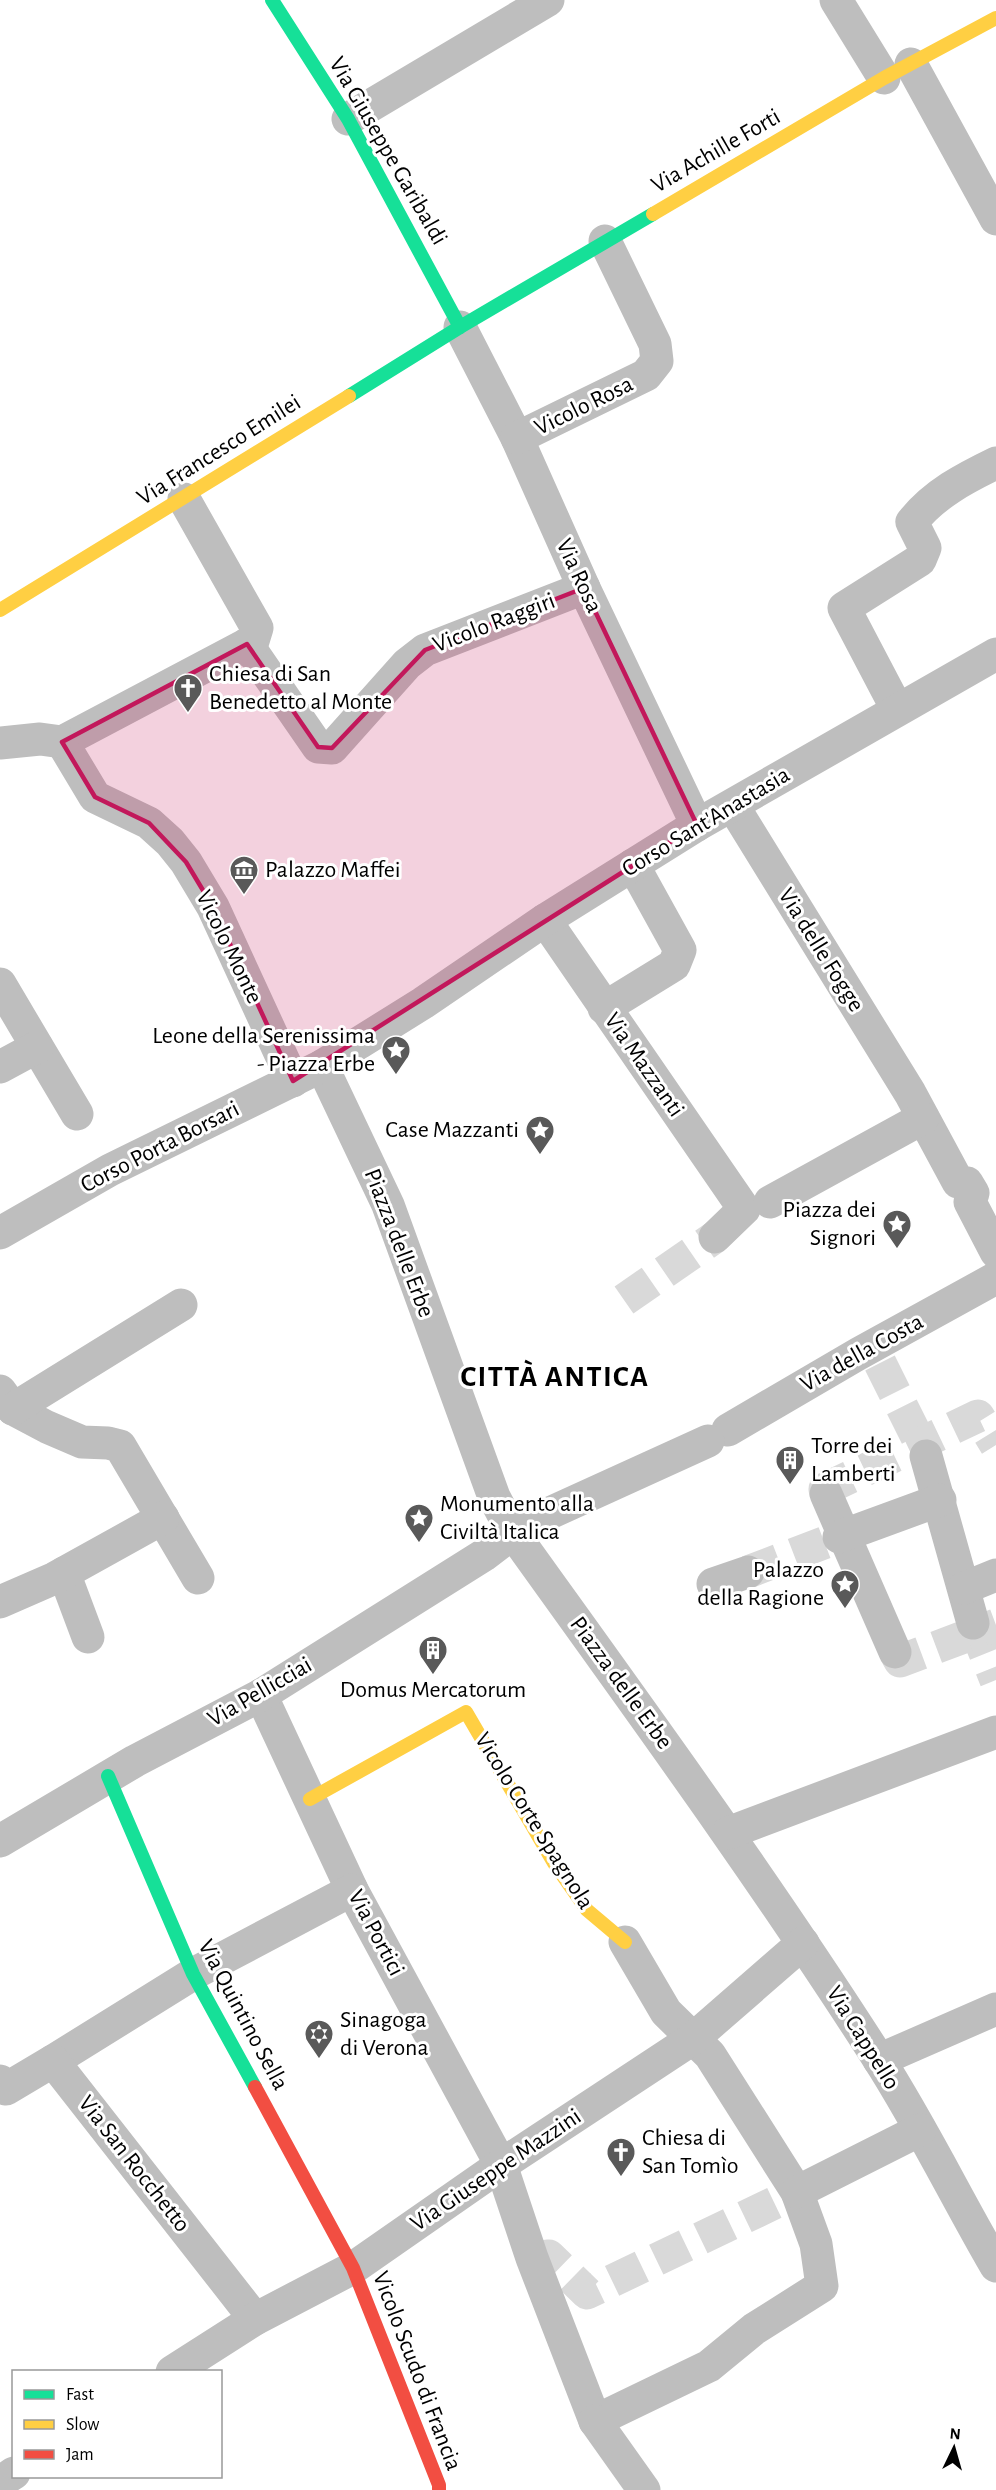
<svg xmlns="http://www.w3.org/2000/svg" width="996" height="2490" viewBox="0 0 996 2490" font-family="'Alegreya Sans',sans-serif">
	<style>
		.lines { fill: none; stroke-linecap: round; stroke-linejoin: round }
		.street-tunnel { stroke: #d9d9d9; stroke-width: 33; stroke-dasharray: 33 16; stroke-linecap: butt }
		.street { stroke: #bebebe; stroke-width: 33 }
		.fast { stroke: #16e098; stroke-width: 14 }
		.slow { stroke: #ffcf43; stroke-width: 14 }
		.jam { stroke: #f24e42; stroke-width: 14 }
		.marked { fill: #c2185b; fill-opacity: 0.2; stroke: #c2185b; stroke-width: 4.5; stroke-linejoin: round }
		.labels { text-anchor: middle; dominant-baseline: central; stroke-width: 6; stroke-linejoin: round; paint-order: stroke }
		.street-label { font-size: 24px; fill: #000; stroke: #fff }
		.poi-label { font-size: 24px; fill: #000; stroke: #fff; text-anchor: start }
		.district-label { font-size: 30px; font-weight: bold; letter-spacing: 1.5px; fill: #000; stroke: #fff }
	</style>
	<rect width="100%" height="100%" fill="#fff"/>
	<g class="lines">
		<!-- street-tunnel -->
		<g class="street-tunnel">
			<polyline points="624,1300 715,1237"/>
			<polyline points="880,1363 923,1449"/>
			<polyline points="826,1494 825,1489 978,1416 996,1445"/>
			<polyline points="748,1572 839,1537"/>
			<polyline points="973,1623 996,1680"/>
			<polyline points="895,1652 900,1661 996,1625"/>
			<polyline points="532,2258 549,2256 587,2293 797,2192"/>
		</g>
		<!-- street -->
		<g class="street">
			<polyline points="836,0 884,78"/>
			<polyline points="911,64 996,219"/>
			<polyline points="348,119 548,0"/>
			<polyline points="460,327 517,438 584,588 697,825"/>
			<polyline points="517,438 646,375 657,361 655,344 605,241"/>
			<polyline points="247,644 318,747 332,748 407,664 425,650 584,588"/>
			<path d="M897,709L844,608L920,560L925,548L912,522C934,494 965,478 996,463"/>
			<polyline points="62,742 95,797 149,823 170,842 186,862 213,907 293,1081"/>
			<polyline points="62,742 253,641 257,628 184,499"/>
			<polyline points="0,743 40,739 62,742"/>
			<polyline points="733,806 910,1093 958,1182 967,1183 973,1193 970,1202 996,1252"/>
			<polyline points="545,920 744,1209 715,1237"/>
			<polyline points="0,984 77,1114"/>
			<polyline points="604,1008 674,965 680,950 633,865"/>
			<path d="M322,1066L388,1205L494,1497L513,1533C637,1706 763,1878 878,2058C921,2125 956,2197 996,2266"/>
			<polyline points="0,1067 37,1047"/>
			<polyline points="770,1202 923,1118"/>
			<polyline points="0,1233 110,1170 322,1066 423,1003 545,920 697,825 996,654"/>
			<polyline points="0,1391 13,1409 47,1427 82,1442 108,1443 120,1446 198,1578"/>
			<polyline points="13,1409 181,1305"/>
			<polyline points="728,1430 858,1354 996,1278"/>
			<polyline points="926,1456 973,1623"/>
			<polyline points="826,1494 895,1652"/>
			<polyline points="839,1537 940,1500"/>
			<polyline points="64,1573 88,1637"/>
			<polyline points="713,1584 748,1572"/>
			<polyline points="964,1588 996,1575"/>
			<polyline points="0,1602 55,1578 163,1518"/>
			<polyline points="261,1695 352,1890 501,2165 532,2258 595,2421 709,2366 754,2329 822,2286 816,2244 797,2192 710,2055 666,2012 625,1942"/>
			<polyline points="728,1833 996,1732"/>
			<polyline points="0,1841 135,1761 261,1695 484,1555 513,1533 541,1517 708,1441"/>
			<polyline points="879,2060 996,2009"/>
			<polyline points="53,2061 193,1974 352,1890"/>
			<polyline points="0,2081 6,2089 53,2061 255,2319"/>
			<polyline points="797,2192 920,2130"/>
			<polyline points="172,2372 255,2319 353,2268 501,2165 694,2038 803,1943"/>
			<polyline points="595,2421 644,2490"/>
			<polyline points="0,2482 14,2473"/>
		</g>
		<!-- fast -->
		<g class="fast">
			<polyline points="272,0 348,119 460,327"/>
			<polyline points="349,396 460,327 653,214"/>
			<polyline points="108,1776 193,1974 255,2087"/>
		</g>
		<!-- slow -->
		<g class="slow">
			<polyline points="653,214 884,78 996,18"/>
			<polyline points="0,610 349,396"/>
			<polyline points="310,1799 466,1712 554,1863 587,1910 625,1942"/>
		</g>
		<!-- jam -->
		<polyline class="jam" points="255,2087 353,2268 439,2485 439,2490"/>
	</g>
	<!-- marked area -->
	<path class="marked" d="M584,588L697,825L293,1081L213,907L186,862L149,823L95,797L62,742L247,644L318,747L332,748L425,650Z"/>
	<!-- icons -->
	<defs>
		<g id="church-pin" transform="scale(1.5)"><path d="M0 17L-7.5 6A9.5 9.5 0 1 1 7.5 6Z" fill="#595959" stroke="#fff"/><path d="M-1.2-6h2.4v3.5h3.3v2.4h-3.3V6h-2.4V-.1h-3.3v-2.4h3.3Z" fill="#fff"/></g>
		<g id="museum-pin" transform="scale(1.5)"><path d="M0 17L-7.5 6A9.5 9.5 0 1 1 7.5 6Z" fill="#595959" stroke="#fff"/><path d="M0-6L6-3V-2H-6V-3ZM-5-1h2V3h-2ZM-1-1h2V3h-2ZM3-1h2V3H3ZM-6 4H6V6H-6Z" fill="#fff"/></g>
		<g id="sight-pin" transform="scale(1.5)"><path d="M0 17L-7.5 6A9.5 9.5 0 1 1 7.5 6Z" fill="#595959" stroke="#fff"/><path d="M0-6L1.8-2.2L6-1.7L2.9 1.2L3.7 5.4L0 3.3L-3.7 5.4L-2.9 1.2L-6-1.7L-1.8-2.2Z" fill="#fff"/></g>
		<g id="building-pin" transform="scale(1.5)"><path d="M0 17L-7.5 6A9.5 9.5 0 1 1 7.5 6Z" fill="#595959" stroke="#fff"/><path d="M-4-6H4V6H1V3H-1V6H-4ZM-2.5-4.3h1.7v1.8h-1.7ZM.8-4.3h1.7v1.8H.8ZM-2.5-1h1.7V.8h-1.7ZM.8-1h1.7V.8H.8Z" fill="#fff"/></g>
		<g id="synagogue-pin" transform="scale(1.5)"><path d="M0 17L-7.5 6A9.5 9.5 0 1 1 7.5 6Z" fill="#595959" stroke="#fff"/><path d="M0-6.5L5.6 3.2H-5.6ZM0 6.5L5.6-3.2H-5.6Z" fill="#fff"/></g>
	</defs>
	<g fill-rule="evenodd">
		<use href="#church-pin" x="188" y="688"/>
		<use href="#museum-pin" x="244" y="870"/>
		<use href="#sight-pin" x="396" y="1050"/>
		<use href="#sight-pin" x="540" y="1130"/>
		<use href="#sight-pin" x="897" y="1224"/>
		<use href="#building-pin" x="790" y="1460"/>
		<use href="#sight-pin" x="419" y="1518"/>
		<use href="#sight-pin" x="845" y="1584"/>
		<use href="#building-pin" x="433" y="1650"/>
		<use href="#synagogue-pin" x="319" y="2034"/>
		<use href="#church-pin" x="621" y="2152"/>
	</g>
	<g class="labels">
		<!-- street labels -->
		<g class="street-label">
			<text transform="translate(388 151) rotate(60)">Via Giuseppe Garibaldi</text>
			<text transform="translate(716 151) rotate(-30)">Via Achille Forti</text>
			<text transform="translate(584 406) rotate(-26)">Vicolo Rosa</text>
			<text transform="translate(219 450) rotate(-32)">Via Francesco Emilei</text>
			<text transform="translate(579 576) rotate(65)">Via Rosa</text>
			<text transform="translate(494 623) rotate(-21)">Vicolo Raggiri</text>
			<text transform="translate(706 822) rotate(-31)">Corso Sant'Anastasia</text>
			<text transform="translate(229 947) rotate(64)">Vicolo Monte</text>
			<text transform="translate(821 950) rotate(58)">Via delle Fogge</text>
			<text transform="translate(644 1065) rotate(55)">Via Mazzanti</text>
			<text transform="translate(160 1147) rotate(-27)">Corso Porta Borsari</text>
			<text transform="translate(399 1243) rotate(69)">Piazza delle Erbe</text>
			<text transform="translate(862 1353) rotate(-29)">Via della Costa</text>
			<text transform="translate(621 1683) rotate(54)">Piazza delle Erbe</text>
			<text transform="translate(260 1692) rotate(-30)">Via Pellicciai</text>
			<text transform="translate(534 1821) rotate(58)">Vicolo Corte Spagnola</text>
			<text transform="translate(376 1933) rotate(62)">Via Portici</text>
			<text transform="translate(243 2015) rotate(62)">Via Quintino Sella</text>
			<text transform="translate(863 2038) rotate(58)">Via Cappello</text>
			<text transform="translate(134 2164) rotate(52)">Via San Rocchetto</text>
			<text transform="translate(496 2170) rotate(-34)">Via Giuseppe Mazzini</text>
			<text transform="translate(417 2371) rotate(69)">Vicolo Scudo di Francia</text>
		</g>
		<!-- poi labels -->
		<g class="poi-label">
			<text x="209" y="674">Chiesa di San<tspan x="209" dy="28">Benedetto al Monte</tspan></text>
			<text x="265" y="870">Palazzo Maffei</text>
			<text x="375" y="1036" text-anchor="end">Leone della Serenissima<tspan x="375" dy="28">- Piazza Erbe</tspan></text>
			<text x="519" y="1130" text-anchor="end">Case Mazzanti</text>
			<text x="876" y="1210" text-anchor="end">Piazza dei<tspan x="876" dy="28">Signori</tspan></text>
			<text x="811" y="1446">Torre dei<tspan x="811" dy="28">Lamberti</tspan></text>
			<text x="440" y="1504">Monumento alla<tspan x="440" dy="28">Civiltà Italica</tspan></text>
			<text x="824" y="1570" text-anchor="end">Palazzo<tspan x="824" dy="28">della Ragione</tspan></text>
			<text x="433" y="1690" text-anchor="middle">Domus Mercatorum</text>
			<text x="340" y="2020">Sinagoga<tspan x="340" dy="28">di Verona</tspan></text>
			<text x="642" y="2138">Chiesa di<tspan x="642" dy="28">San Tomìo</tspan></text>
		</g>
		<!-- district labels -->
		<g class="district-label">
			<text x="555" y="1377">CITTÀ ANTICA</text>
		</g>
	</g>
	<!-- legend -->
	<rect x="12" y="2370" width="210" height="108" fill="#ffffff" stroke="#999999" stroke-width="1.5"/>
	<rect x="24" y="2390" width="30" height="9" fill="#16e098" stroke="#999999" stroke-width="1.5"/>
	<text x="66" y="2400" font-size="18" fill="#000000">Fast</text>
	<rect x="24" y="2420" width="30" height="9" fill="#ffcf43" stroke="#999999" stroke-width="1.5"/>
	<text x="66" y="2430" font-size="18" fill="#000000">Slow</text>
	<rect x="24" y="2450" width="30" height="9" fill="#f24e42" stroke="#999999" stroke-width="1.5"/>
	<text x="66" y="2460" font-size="18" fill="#000000">Jam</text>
	<!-- north arrow -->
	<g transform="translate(954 2448) rotate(5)" stroke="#ffffff" stroke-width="4.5" paint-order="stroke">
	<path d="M0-4.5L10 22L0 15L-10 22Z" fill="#000000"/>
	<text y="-9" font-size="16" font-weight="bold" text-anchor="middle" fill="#000000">N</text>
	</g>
</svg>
